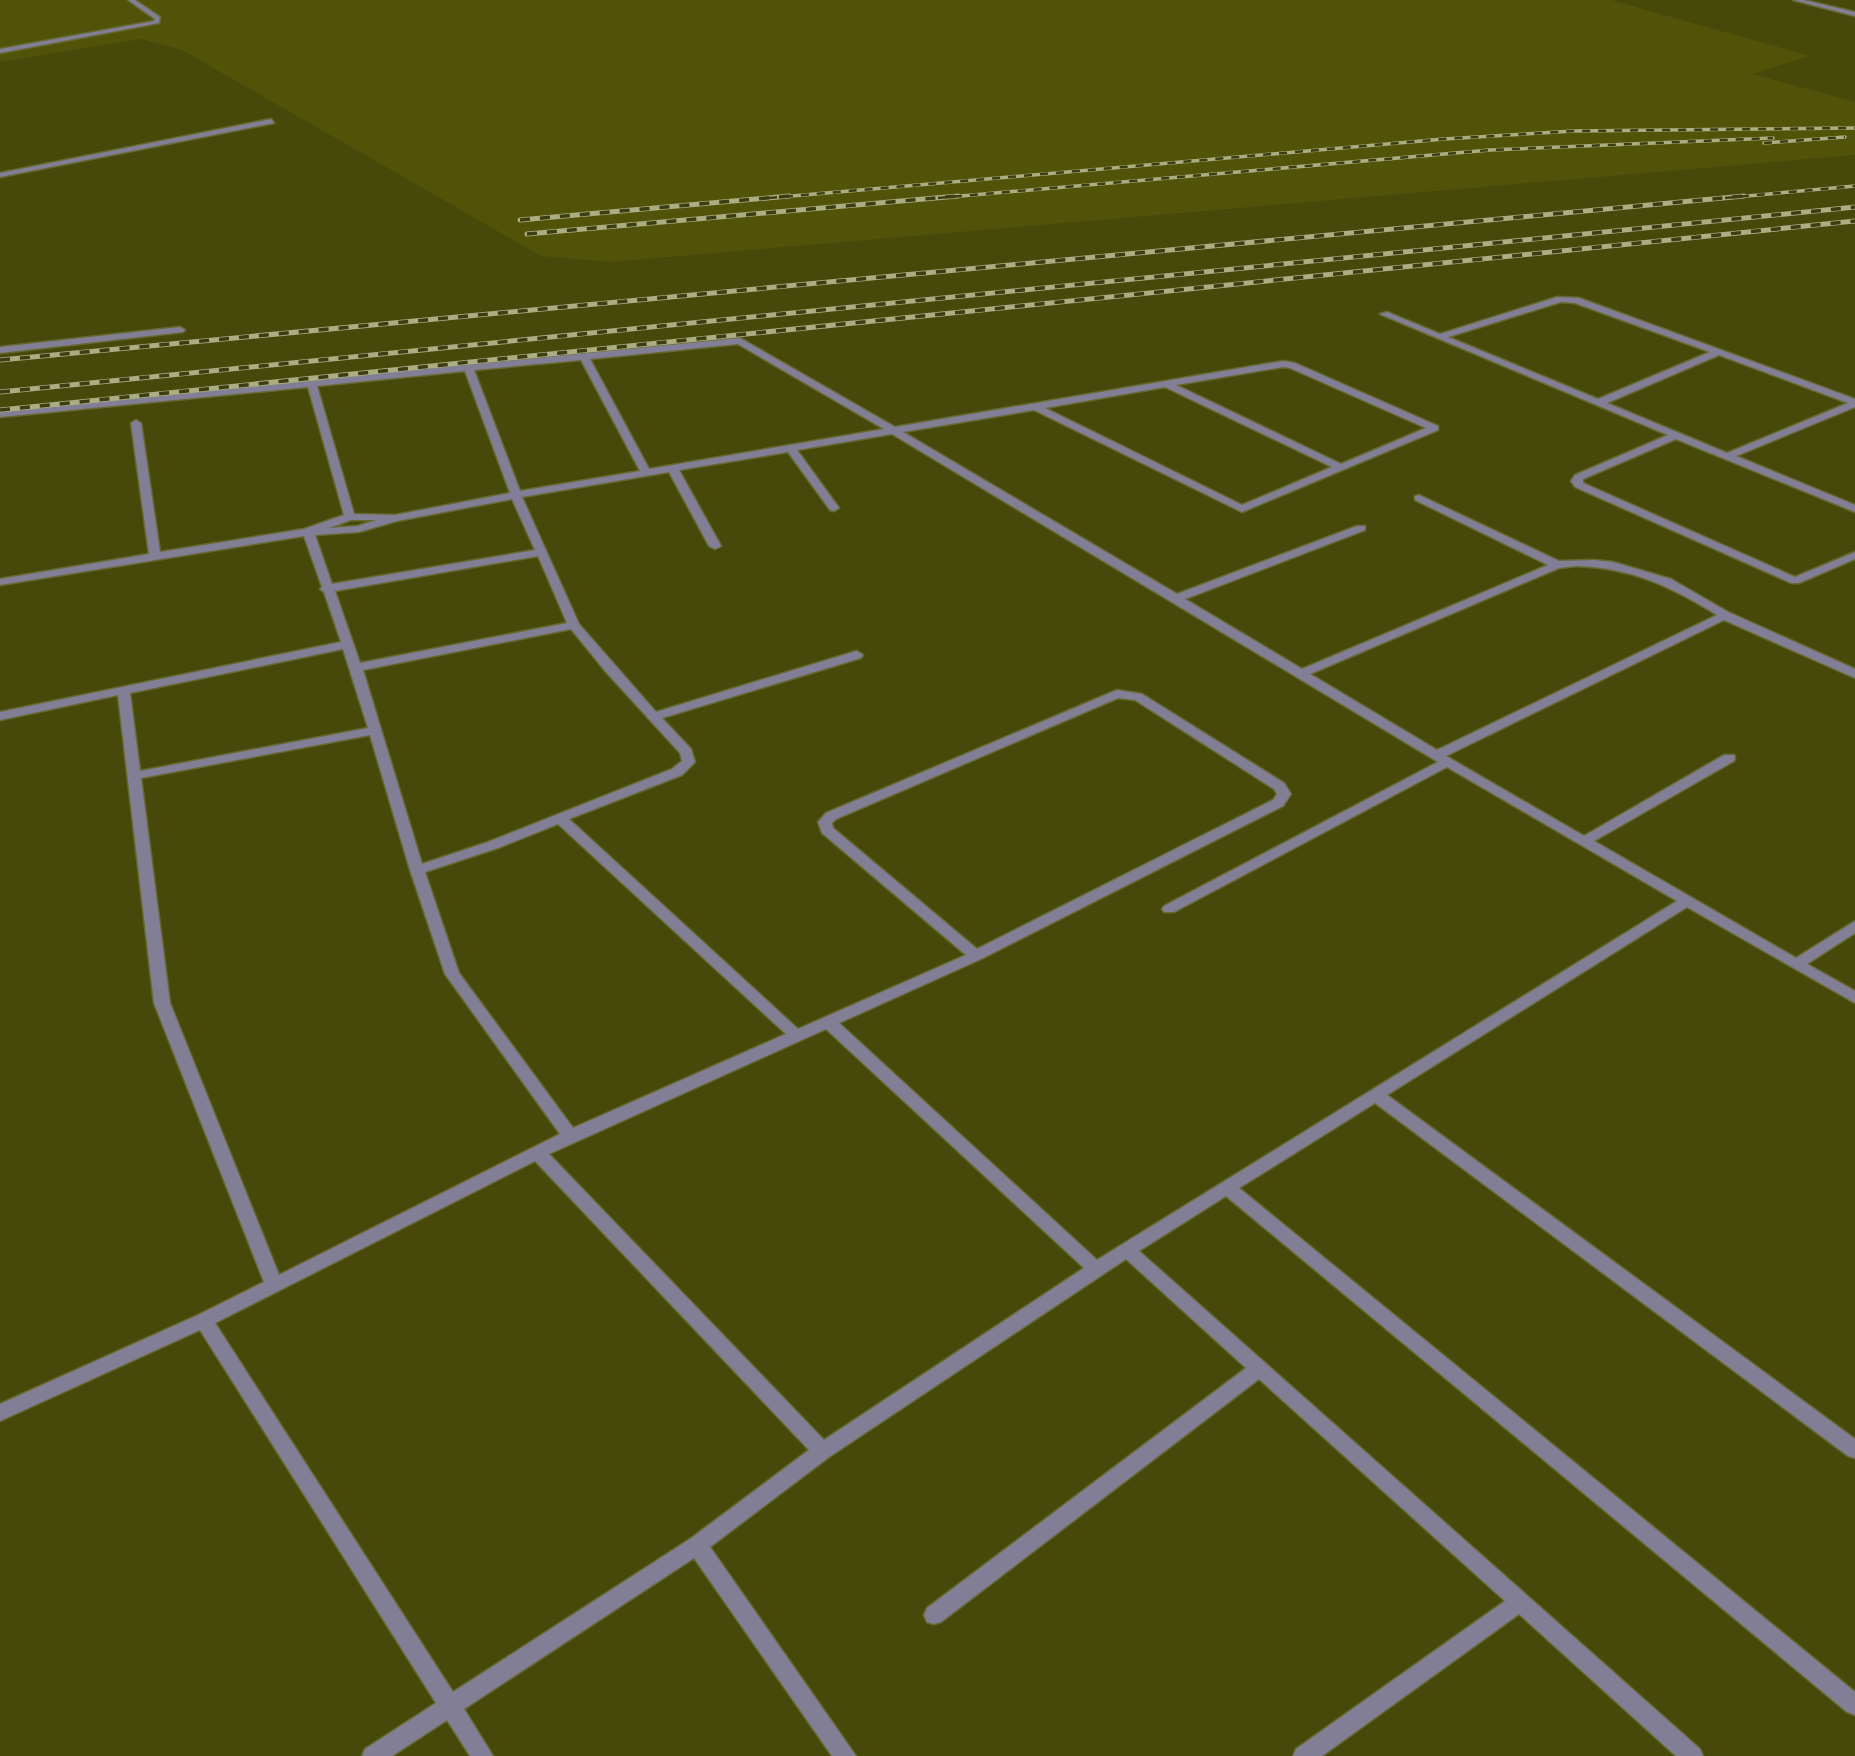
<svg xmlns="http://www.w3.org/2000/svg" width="1855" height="1756" viewBox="0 0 1855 1756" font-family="Overpass,sans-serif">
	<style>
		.built { fill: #515309 }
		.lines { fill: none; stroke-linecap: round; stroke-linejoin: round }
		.lane-casing { stroke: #66682f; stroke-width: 3 }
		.street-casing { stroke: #66682f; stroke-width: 3 }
		.lane { fill: #817e96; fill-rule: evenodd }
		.street { fill: #817e96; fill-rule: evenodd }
		.rail-far1-casing { stroke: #abad82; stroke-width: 3.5 }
		.rail-casing { stroke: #abad82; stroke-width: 5 }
		.rail-far1 { stroke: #3c3d11; stroke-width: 2.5; stroke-dasharray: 8; stroke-linecap: butt }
		.rail { stroke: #3c3d11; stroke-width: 3.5; stroke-dasharray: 10; stroke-linecap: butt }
	</style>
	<rect width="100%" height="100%" fill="#47490a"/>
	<!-- built -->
	<polygon class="built" points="0,0 1611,0 1810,56 1752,74 1855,102 1855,155 611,262 541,256 182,50 141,39 0,62"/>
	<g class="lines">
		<!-- lane casing -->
		<g class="lane-casing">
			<g id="lane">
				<polygon points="128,0 135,0 160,17 159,23 0,53 0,49 154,21 155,19"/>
				<polygon points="271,119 274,123 0,177 0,173"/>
				<polygon points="180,327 185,330 183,332 0,353 0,347"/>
			</g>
		</g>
		<!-- street casing -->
		<g class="street-casing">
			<g id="street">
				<polygon points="1793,0 1804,0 1855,12 1855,16"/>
				<path d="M1557,297L1579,298L1855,399V407L1736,456L1855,505V512L1676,439L1583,479V483L1795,577L1855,552V559L1799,583H1791L1575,487L1571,481L1575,475L1668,435L1380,314L1387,312L1440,334ZM1561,302L1575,303L1710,352L1598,399L1448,337ZM1719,355L1848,403L1727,453L1607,403Z"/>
				<path d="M740,338L895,427L1283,361L1295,363L1438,426V430L1242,512L1034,410L903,432L1177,594L1357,526H1365V530L1185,599L1302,669L1548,565L1415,500V496L1419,495L1559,561L1594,560L1613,562L1671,579L1728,612L1855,669V678L1724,620L1446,756L1584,836L1724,755H1734L1735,758L1734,761L1594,841L1796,958L1855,921V933L1807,964L1855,991V1003L1687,907L1387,1095L1855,1439V1458L1848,1456L1375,1103L1239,1188L1855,1692V1715L1847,1712L1226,1196L1139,1251L1700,1749L1703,1756H1676L1519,1614L1322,1756H1293L1296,1749L1505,1601L1259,1379L941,1622L934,1624L927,1622L924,1615L927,1608L1246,1368L1126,1259L829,1457L710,1547L856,1756H832L694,1558L464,1709L493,1756H470L447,1720L392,1756H362L365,1749L436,1703L200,1330L0,1421V1404L198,1315L264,1282L154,1003L118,695L0,720V712L341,642L324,592L320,589L322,587L304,536L0,585V579L149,554L131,423L136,420L141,423L160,552L304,529L344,515L308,387L0,417V411ZM738,344L884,429L649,469L590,359ZM581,360L640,471L520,491L474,370ZM1283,367L1290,368L1426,428L1341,464L1176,385ZM465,371L510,493L395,515L354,514L317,386ZM1165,387L1332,467L1242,505L1045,408ZM892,434L1438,762L1164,906L1162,909L1164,912H1174L1447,767L1677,901L1097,1260L839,1023L981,959L1283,806L1291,794L1284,783L1142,694L1117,690L826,813L818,822L822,833L966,955L798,1029L569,819L682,775L695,762L691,749L662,718L861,658L863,655L857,651L853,652L656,712L579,624L522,497L669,472L709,546L715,549L721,546L679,470L788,452L830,510L834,511L839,508L797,450ZM512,499L535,550L332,584L315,535L359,532L397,521ZM351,520H376L358,526L329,528ZM538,556L567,623L360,663L335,591ZM1576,566C1630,567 1672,587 1717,615L1437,750L1310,674L1559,568ZM571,629L606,672L680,753L682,761L672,769L488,842L422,864L363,670ZM343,649L368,728L140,771L130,693ZM1118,698L1135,700L1274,789L1277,794L1273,800L977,949L833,828L832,823L836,819ZM370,735L410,870L445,974L560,1134L279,1275L170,1003L141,778ZM558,824L786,1034L573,1128L459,973L425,872L498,848ZM826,1029L1084,1268L824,1440L549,1154ZM535,1161L809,1450L690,1539L453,1692L215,1323Z"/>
			</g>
		</g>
		<!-- lane -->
		<use href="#lane" class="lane"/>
		<!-- street -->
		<use href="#street" class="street"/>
		<!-- rail-far1 casing -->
		<g class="rail-far1-casing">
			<g id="rail-far1">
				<polyline points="1764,143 1845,137"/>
				<polyline points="769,198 1444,139 1574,131 1855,128"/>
				<polyline points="938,198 1490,150 1773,138"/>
				<polyline points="1725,198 1855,186"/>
			</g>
		</g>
		<!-- rail casing -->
		<g class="rail-casing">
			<g id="rail">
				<polyline points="520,220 789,196"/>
				<polyline points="527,234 958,196"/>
				<polyline points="0,360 1744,196"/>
				<polyline points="0,392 1855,207"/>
				<polyline points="0,410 1855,221"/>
			</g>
		</g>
		<!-- rail-far1 -->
		<use href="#rail-far1" class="rail-far1"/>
		<!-- rail -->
		<use href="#rail" class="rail"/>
	</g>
</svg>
